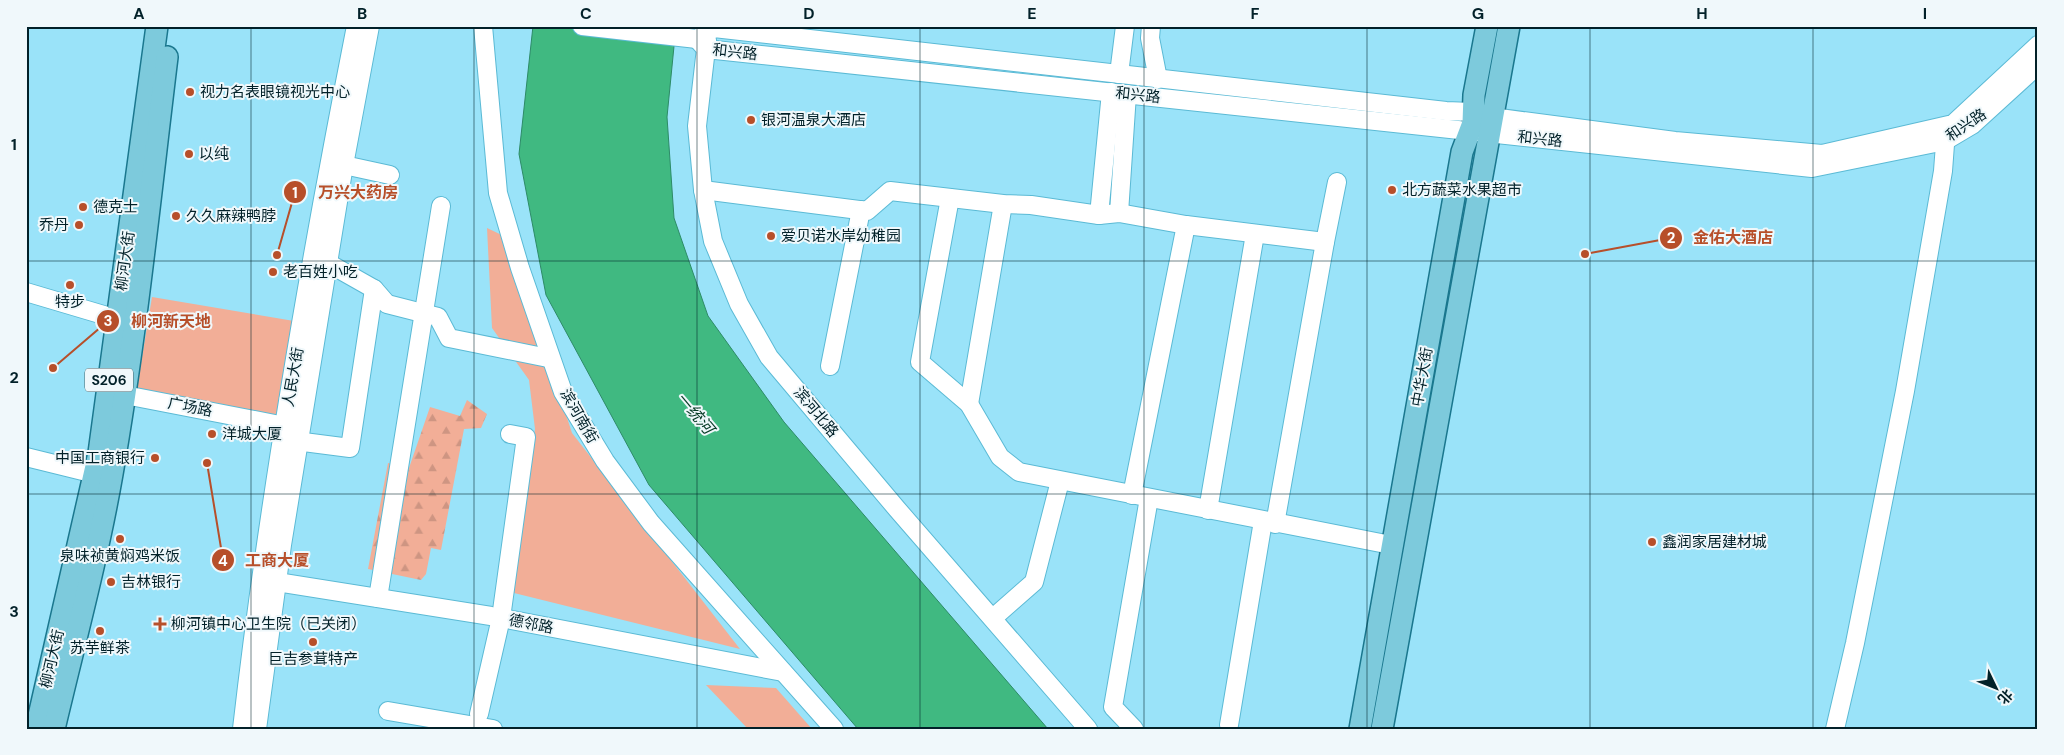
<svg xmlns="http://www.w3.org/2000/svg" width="2064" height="755" viewBox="0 0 2064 755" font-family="'DM Sans','Noto Sans SC',sans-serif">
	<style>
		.forest { fill: url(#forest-firs) }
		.green { fill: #f2ae97 }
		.water { fill: #40b981; stroke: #2d8b67 }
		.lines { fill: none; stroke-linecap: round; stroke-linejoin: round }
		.minor-casing { stroke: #5bbad5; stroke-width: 20 }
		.major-casing { stroke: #1a778e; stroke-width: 24 }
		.minor { stroke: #fff; stroke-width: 18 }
		.major { stroke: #7dcadc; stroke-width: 21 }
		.grid { fill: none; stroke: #022129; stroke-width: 1; stroke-opacity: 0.55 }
		.poi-dot { fill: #b74f2a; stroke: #f0f8fb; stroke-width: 2 }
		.labels { text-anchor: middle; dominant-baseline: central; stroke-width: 4; stroke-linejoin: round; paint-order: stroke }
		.shield { fill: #f0f8fb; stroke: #496268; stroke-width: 1 }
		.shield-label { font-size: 14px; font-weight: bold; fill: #022129 }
		.street-label { font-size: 15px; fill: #022129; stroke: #f0f8fb }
		.poi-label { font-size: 15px; fill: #022129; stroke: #f0f8fb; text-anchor: start }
		.water-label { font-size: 16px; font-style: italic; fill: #073b25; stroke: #f0f8fb }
		.leader { fill: none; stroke: #b74f2a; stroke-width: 2 }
		.callout-dot { fill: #b74f2a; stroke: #f0f8fb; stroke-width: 2 }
		.mark-label { font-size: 15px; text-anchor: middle; font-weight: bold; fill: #fff }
		.callout-label { font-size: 16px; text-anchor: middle; font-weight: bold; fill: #b74f2a; stroke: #f0f8fb; stroke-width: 4; stroke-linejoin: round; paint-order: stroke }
		.neatline { fill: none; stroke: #022129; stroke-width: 2 }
		.grid-label { font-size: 16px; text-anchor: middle; font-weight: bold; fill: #022129 }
	</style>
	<defs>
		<pattern id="forest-firs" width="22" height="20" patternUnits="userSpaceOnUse" patternTransform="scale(1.25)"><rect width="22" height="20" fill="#f2ae97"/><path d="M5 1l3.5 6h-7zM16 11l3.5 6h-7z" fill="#ce9582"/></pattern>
	</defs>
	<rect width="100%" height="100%" fill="#9ae3f9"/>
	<!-- forest -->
	<polygon class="forest" points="467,400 487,414 481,428 464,429 441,550 431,548 426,574 421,580 368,569 388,463 409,468 430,407 460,416"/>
	<!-- green -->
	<g class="green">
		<polygon points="487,228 508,238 572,433 740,649 514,593 521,521 535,429 529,380 492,328"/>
		<polygon points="152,297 294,321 277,417 136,393"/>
		<polygon points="706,685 776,688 812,729 748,729"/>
	</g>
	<!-- water -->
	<polygon class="water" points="533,26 676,26 667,117 674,218 708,316 784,422 1048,729 858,729 649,485 546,295 519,154"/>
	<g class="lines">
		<!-- minor casing -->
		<g class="minor-casing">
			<g id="minor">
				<polyline points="483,26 498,193 520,268 563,392 605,461 651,523 834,729"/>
				<polyline points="582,26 697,39"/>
				<polyline points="1151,26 1150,38 1158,79"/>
				<polyline points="697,39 714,28 1446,111 1472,112 1492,117 1675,141 1822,154 1953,124 2038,45"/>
				<polyline points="697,39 706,49 1812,168 1945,141 1972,125 2038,65"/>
				<polyline points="707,40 697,126 703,190 713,241 739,304 769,357 897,509 1088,729"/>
				<polyline points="1119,74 1125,26"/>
				<polyline points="344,165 390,175"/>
				<polyline points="703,190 867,211 890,191 1003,204 1031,205 1099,215 1119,213 1186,225 1325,242"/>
				<polyline points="950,198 920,362 969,404 1000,457 1019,472 1391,545"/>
				<polyline points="1119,213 1127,94"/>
				<polyline points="1099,215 1111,92"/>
				<polyline points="318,261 328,263 374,289 387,304 438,317 449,338 548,358"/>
				<polyline points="26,292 117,319"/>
				<polyline points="830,366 861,210"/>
				<polyline points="125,395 285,426"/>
				<polyline points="969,404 1003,204"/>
				<polyline points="288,440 350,448 374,289"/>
				<polyline points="26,457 95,474"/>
				<polyline points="1132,495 1186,225"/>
				<polyline points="1208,510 1255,234"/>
				<polyline points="1275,524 1325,242 1337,182"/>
				<polyline points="277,582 491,616 783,672"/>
				<polyline points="378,598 441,206"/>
				<polyline points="993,618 1034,582 1060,481"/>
				<polyline points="388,711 493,729"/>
				<polyline points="479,714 501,618 526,437 510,434"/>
				<polyline points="1229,725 1263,521"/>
				<path d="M242,729C269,493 310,259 356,26"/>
				<polyline points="257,729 282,545 344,165 370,26"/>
				<polyline points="1134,729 1113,707 1149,498"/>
				<polyline points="1835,729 1855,643 1905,391 1943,171 1946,131"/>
			</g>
		</g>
		<!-- major casing -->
		<g class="major-casing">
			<g id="major">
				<polyline points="36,729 99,453 157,26"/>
				<path d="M54,729C74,644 97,560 112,474C136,336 150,196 167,57"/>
				<polyline points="1360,729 1462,152 1473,123 1474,95 1487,26"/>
				<polyline points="1382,729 1509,26"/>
			</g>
		</g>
		<!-- minor -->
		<use href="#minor" class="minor"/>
		<!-- major -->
		<use href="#major" class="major"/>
	</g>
	<!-- grid -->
	<path class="grid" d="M251,26V729M474,26V729M697,26V729M920,26V729M1144,26V729M1367,26V729M1590,26V729M1813,26V729M26,261H2038M26,494H2038"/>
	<!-- markers -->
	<g class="poi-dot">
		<circle cx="190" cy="92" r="5"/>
		<circle cx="751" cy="120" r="5"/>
		<circle cx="189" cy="154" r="5"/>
		<circle cx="1392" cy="190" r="5"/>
		<circle cx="83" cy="207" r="5"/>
		<circle cx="176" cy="216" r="5"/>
		<circle cx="79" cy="225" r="5"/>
		<circle cx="771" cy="236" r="5"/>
		<circle cx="273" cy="272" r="5"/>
		<circle cx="70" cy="285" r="5"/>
		<circle cx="212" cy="434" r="5"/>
		<circle cx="155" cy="458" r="5"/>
		<circle cx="120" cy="539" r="5"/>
		<circle cx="1652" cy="542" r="5"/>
		<circle cx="111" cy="582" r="5"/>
		<path d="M157.5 616.5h5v5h5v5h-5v5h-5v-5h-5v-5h5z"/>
		<circle cx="100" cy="631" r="5"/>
		<circle cx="313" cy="642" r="5"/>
	</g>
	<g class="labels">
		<!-- shield labels -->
		<rect class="shield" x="85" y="368.5" width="48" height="23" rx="4"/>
		<g class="shield-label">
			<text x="109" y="380">S206</text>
		</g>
		<!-- street labels -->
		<g class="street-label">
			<text transform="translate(735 52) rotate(6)">和兴路</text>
			<text transform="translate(1138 95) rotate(6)">和兴路</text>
			<text transform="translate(1966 125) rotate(-34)">和兴路</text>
			<text transform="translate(1540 139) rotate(6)">和兴路</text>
			<text transform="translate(125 261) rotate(-82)">柳河大街</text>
			<text transform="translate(293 377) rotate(-80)">人民大街</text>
			<text transform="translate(1422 377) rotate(-80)">中华大街</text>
			<text transform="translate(190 407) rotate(11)">广场路</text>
			<text transform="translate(816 412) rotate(50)">滨河北路</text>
			<text transform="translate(579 416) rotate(60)">滨河南街</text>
			<text transform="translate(531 624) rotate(11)">德邻路</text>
			<text transform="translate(52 659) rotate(-77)">柳河大街</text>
		</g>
		<!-- poi labels -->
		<g class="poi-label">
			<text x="200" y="92">视力名表眼镜视光中心</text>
			<text x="761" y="120">银河温泉大酒店</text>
			<text x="199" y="154">以纯</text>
			<text x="1402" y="190">北方蔬菜水果超市</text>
			<text x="93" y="207">德克士</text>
			<text x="186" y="216">久久麻辣鸭脖</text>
			<text x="69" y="225" text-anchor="end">乔丹</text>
			<text x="781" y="236">爱贝诺水岸幼稚园</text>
			<text x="283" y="272">老百姓小吃</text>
			<text x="70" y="302" text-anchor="middle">特步</text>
			<text x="222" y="434">洋城大厦</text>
			<text x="145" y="458" text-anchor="end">中国工商银行</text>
			<text x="1662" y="542">鑫润家居建材城</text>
			<text x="120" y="556" text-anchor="middle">泉味祯黄焖鸡米饭</text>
			<text x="121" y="582">吉林银行</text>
			<text x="171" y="624">柳河镇中心卫生院（已关闭）</text>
			<text x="100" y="648" text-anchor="middle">苏芋鲜茶</text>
			<text x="313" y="659" text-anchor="middle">巨吉参茸特产</text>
		</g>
		<!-- water labels -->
		<g class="water-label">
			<text transform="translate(695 413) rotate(50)">一统河</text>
		</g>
	</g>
	<!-- callouts -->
	<path class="leader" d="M277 255L295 192M1585 254L1671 238M53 368L108 321M207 463L223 560"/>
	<g class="callout-dot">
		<circle cx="277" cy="255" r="5"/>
		<circle cx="1585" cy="254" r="5"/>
		<circle cx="53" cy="368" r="5"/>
		<circle cx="207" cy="463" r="5"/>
		<circle cx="295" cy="192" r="12"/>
		<circle cx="1671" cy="238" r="12"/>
		<circle cx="108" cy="321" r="12"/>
		<circle cx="223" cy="560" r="12"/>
	</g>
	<g class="mark-label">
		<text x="295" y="198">1</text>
		<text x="1671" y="243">2</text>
		<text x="108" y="326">3</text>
		<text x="223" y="566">4</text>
	</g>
	<g class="callout-label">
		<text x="358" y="198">万兴大药房</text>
		<text x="1733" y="243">金佑大酒店</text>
		<text x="171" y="327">柳河新天地</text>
		<text x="277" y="566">工商大厦</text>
	</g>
	<!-- border -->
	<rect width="2064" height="755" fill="none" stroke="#f0f8fb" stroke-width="55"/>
	<!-- north arrow -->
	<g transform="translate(1996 688) rotate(133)" stroke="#f0f8fb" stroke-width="4" paint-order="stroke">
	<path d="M0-4L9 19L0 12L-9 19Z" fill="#022129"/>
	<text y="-8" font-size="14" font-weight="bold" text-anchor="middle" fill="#022129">北</text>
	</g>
	<rect x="28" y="28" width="2008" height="700" class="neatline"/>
	<g class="grid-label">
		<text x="139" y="19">A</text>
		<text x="362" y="19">B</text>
		<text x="586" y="19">C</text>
		<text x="809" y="19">D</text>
		<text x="1032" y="19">E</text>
		<text x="1255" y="19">F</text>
		<text x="1478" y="19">G</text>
		<text x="1702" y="19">H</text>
		<text x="1925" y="19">I</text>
		<text x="14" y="150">1</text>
		<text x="14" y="383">2</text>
		<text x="14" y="617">3</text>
	</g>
</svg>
